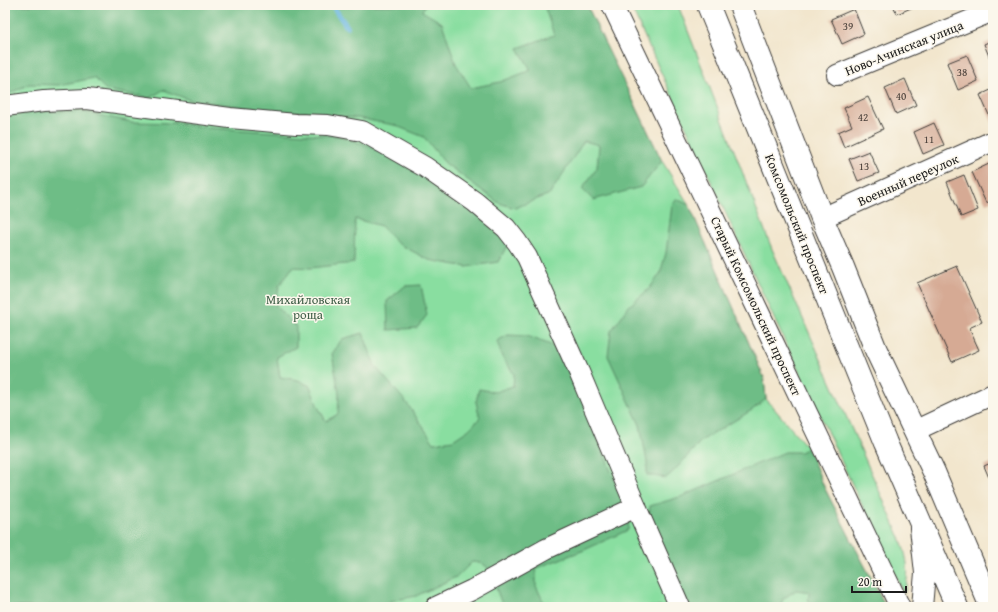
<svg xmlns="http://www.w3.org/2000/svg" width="998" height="612" viewBox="0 0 998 612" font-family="'Gentium Book Plus',serif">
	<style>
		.green { fill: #89dea0; stroke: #527d5e }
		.forest { fill: #6ebd86; stroke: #456c51 }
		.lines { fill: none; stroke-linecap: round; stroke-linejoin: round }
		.stream { stroke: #65b5e0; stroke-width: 5.5 }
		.building { fill: #d6aa94 }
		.minor-casing { stroke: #3c3a37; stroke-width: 22 }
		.major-casing { stroke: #3c3a37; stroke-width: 24 }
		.minor { stroke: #fff; stroke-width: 20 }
		.major { stroke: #fff; stroke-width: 22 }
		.labels { text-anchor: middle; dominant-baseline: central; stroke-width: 3; stroke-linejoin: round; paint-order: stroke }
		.number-label { font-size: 11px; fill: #4a403a }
		.street-label { font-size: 13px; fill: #1c1c1c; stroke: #fbf7ec }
		.park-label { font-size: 13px; fill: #42604a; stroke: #fbf7ec }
	</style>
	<rect width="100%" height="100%" fill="#fbf7ec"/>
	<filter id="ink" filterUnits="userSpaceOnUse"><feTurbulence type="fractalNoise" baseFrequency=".025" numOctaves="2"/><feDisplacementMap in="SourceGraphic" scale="8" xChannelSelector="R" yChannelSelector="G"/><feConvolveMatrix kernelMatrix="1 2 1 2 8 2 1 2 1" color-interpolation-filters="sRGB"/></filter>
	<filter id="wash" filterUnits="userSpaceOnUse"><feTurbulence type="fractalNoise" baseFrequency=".012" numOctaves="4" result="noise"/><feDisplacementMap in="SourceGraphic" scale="16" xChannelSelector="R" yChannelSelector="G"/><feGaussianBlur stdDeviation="0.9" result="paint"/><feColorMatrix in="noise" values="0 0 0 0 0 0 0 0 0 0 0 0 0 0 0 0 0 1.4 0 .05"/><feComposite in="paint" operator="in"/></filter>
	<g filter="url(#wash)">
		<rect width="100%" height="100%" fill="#f2e6cd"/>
		<!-- green -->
		<g class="green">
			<polygon points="5,5 587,5 609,55 635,104 662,161 689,205 764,378 766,399 808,448 825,489 886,607 5,607"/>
			<path d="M630,5H678L772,249L901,540C908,561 910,572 904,594L778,327Z"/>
		</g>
		<!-- forest -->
		<g class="forest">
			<path d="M5,5H425L422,11L442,23L456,64L471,88L500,82L531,70L518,48L554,35L544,5H587C611,58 638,109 662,161L641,187L593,200L582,189L597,168L599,145L584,141L550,194L515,208L499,203L445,163L424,137L394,125L357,118L327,116L314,112H282L190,100L163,90L150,98L106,90L94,78L59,85L29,84L9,94L5,95Z"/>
			<polygon points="23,111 83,112 132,122 176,123 209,128 339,136 372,147 418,173 496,228 508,244 498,262 467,267 429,260 397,243 381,226 355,219 354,263 310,268 293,267 279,286 276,307 296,326 296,347 277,357 280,377 298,380 310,386 318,407 326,421 338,414 339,393 332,354 342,339 363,333 375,366 406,402 434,443 453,440 468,430 480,418 476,402 479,389 495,392 513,386 514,374 502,357 497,341 508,335 527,336 551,345 567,360 629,517 628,530 582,551 536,568 536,586 546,607 503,607 489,569 482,563 472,562 458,576 416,596 391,601 377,607 5,607 5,114"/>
			<polygon points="677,199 689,205 764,378 766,399 752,410 701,441 675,470 666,478 647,475 647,462 640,425 608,356 611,331 629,306 649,289 660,274 666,253 672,205"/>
			<polygon points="421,285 427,315 417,328 388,330 387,301 405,286"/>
			<polygon points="808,448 825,489 886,607 816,607 807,600 811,592 796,590 783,599 780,607 769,607 768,604 762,607 686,607 649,519 650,506 683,496 785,452 800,452"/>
		</g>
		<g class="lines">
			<!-- stream -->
			<polyline class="stream" points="332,5 347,27"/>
		</g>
		<g id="blocks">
			<!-- building -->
			<g class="building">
				<polygon points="893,5 918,5 897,14"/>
				<polygon points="854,9 864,34 842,44 831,19"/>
				<polygon points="993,40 993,66 984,44"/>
				<polygon points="967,55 978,81 958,90 947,63"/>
				<polygon points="905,79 916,105 896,114 885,88"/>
				<polygon points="993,89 993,124 980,95"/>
				<polygon points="868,97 883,129 844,147 838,132 852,126 844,108"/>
				<polygon points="934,123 944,145 923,154 914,132"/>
				<polygon points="869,151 879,173 858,181 849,159"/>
				<polygon points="991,163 993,166 993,200 986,203 972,172"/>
				<polygon points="964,175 978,210 961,217 947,182"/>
				<polygon points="957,266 982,322 969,328 979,350 952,362 917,283"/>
				<polygon points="993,462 993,487 984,466"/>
			</g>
		</g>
	</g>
	<g filter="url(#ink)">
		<use href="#blocks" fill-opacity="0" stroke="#3c3a37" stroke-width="1"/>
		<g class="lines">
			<!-- minor casing -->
			<g class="minor-casing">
				<g id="minor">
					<polyline points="612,5 900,607"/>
					<polyline points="837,75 993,11"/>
					<polyline points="5,106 44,101 87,99 230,118 296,124 328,125 362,131 425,167 475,202 506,228 517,242 527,257 579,372 636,507 546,549 472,590 436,607"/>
					<polyline points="822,218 993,141"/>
					<polyline points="914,431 993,394"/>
					<polyline points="636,507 680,607"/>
					<polyline points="920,528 925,573 922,607"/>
				</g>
			</g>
			<!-- major casing -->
			<g class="major-casing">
				<g id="major">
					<polyline points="708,5 886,443 957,607"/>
					<polyline points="740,5 822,218 843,267 876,350 934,472 991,607"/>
				</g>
			</g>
			<!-- minor -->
			<use href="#minor" class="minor"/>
			<!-- major -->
			<use href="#major" class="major"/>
		</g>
	</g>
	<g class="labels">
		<!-- number labels -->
		<g class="number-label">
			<text x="848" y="26">39</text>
			<text x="962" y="72">38</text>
			<text x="901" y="96">40</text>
			<text x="863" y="117">42</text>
			<text x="929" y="139">11</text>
			<text x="864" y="166">13</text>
		</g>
		<!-- street labels -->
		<g class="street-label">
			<text transform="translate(904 48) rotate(-22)">Ново-Ачинская улица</text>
			<text transform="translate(908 180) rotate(-24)">Военный переулок</text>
			<text transform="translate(797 224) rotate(68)">Комсомольский проспект</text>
			<text transform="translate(756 306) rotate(65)">Старый Комсомольский проспект</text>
		</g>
		<!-- park labels -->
		<g class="park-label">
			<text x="308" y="299">Михайловская<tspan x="308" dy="15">роща</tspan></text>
		</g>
	</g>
	<!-- margin -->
	<rect width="998" height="612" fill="none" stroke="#fbf7ec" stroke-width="20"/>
	<!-- scale -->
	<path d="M852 586v6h54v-6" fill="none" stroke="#1c1c1c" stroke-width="2"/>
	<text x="858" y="586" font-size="12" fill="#1c1c1c" stroke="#fbf7ec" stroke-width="3" paint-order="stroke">20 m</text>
</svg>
